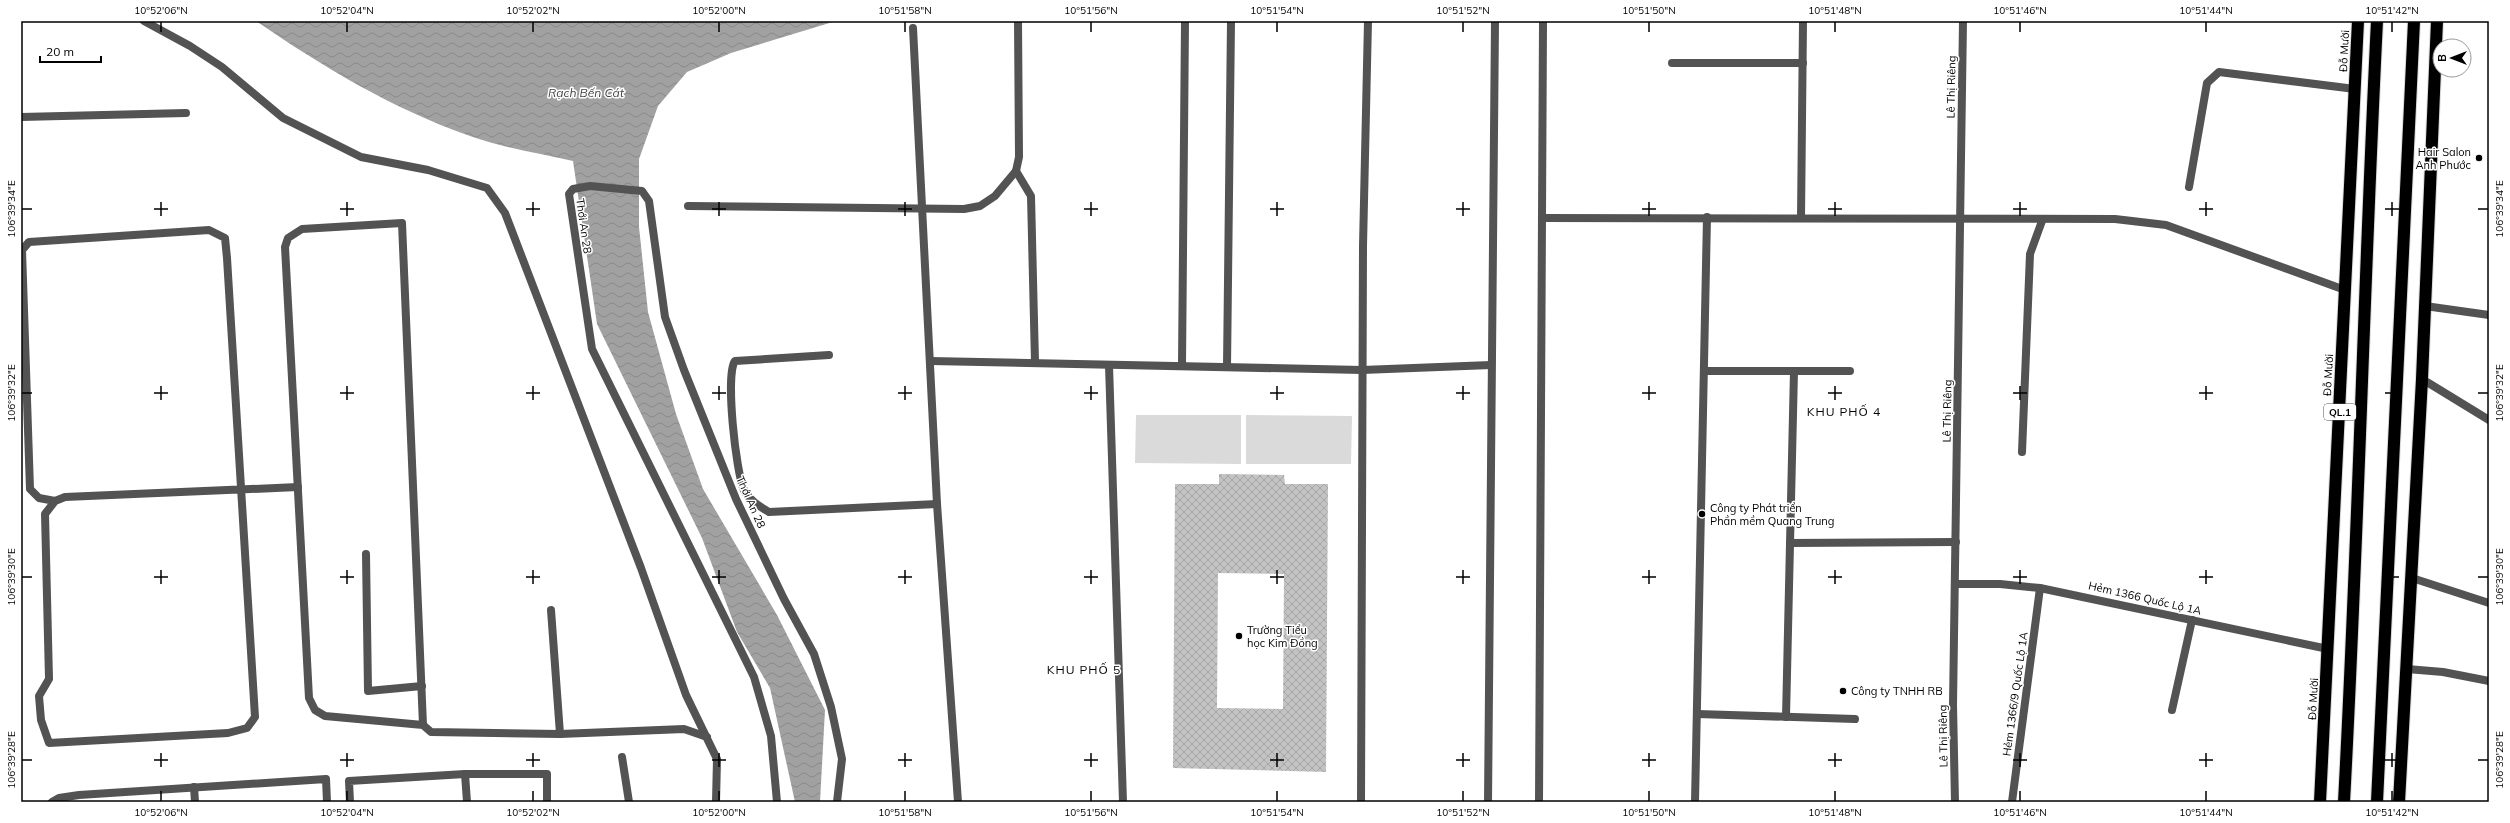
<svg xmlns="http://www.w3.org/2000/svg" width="2510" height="823" viewBox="0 0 2510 823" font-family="Mulish,sans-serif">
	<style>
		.pitch { fill: #dadada }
		.water { fill: url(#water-waves) }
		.building { fill: url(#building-cross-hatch); fill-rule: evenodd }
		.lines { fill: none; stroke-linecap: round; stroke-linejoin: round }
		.highway-casing { stroke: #dbdbdb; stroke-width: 14 }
		.lane { stroke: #535353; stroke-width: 8 }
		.street { stroke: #535353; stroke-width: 8 }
		.highway { stroke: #000; stroke-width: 12 }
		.ticks { fill: none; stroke: #000; stroke-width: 1.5 }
		.poi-dot { fill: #000; stroke: #fff; stroke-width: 1.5 }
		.labels { text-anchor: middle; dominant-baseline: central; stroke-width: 3; stroke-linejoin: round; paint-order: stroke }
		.shield { fill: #fff; stroke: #4c4c4c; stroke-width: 1 }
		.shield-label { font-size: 10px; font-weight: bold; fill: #000 }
		.street-label { font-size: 11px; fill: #000; stroke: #fff }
		.poi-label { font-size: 11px; fill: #000; stroke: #fff; text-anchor: start }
		.water-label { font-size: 12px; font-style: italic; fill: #424242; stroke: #fff }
		.neighbourhood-label { font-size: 12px; letter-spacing: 1px; fill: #000; stroke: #fff }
		.neatline { fill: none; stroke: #000; stroke-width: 1.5 }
		.ticks-label { font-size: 10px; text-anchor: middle; fill: #000 }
	</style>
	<defs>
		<pattern id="water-waves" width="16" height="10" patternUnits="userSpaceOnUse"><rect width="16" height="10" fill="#a1a1a1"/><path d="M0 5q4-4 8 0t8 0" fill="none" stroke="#898989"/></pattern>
		<pattern id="building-cross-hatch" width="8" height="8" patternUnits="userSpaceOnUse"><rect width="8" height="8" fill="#c3c3c3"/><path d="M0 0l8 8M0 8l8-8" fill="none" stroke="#a6a6a6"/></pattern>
	</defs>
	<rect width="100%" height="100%" fill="#fff"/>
	<!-- pitch -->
	<g class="pitch">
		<polygon points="1136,415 1241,415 1241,464 1135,463"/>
		<polygon points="1246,415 1352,416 1351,464 1246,464"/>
	</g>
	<!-- water -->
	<path class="water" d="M256,21H836L731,53L687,72L658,106L639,159V227L648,312L676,414L703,489L777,615L825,710L820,802H795L770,688L737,632L702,538L597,324L573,161C539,153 503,148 470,136C393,109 323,67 256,21Z"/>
	<!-- building -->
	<path class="building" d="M1219,474L1284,475L1285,484H1328L1326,772L1173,768L1175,484H1219ZM1218,573L1284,574L1283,709L1217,708Z"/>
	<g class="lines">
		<!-- highway casing -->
		<g class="highway-casing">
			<g id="highway">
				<polyline points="2320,802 2358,21"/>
				<path d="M2344,802C2358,542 2364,281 2377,21"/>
				<polyline points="2377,802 2414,21"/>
				<polyline points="2399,802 2422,379 2437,21"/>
			</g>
		</g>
		<!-- lane -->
		<g class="lane">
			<polyline points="144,21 190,46 222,67 283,118 361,157 428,170 487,188 505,213 641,568 686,695 717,759 716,802"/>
			<polyline points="21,117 186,113"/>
			<polyline points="2189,187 2207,83 2219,72 2355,89"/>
			<polyline points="2425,306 2489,315"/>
			<polyline points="2422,379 2489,420"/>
			<polyline points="2022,452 2030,254 2042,221"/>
			<polyline points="55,501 39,498 30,489 22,250 29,242 209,230 225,238 227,258 255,717 247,728 228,733 49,743 41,720 39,696 49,679 45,514 55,501 65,497 298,487"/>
			<polyline points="366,554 368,691 422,686"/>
			<polyline points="2412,578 2489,603"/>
			<polyline points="551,610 560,734"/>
			<polyline points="2407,669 2443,672 2489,681"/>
			<polyline points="2172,710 2192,620"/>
			<polyline points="423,725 325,716 315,710 309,698 285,247 288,238 302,229 402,223 423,725 431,732 560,734 684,729 707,737"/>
			<polyline points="622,757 629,802"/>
			<polyline points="465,774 467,802"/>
			<polyline points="194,787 195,802"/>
			<polyline points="52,802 59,798 79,795 326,779 327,802"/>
			<polyline points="350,802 349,781 465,774 547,774 547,802"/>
			<polyline points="2012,802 2040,588"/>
		</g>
		<!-- street -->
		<g class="street">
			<polyline points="913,28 937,504 958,802"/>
			<polyline points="1672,63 1803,63"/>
			<polyline points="1016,171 1031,196 1035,362"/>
			<polyline points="688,206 964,209 980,206 995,196 1016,171 1019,157 1018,21"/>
			<polyline points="1542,218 2115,219 2166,225 2345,290"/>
			<polyline points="1801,218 1803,21"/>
			<path d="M829,355L735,361C725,374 736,473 744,490C750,501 759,506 769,512L937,504"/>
			<polyline points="930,361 1362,370 1491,365"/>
			<polyline points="1109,365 1123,802"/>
			<polyline points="1182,366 1185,21"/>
			<polyline points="1227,367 1231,21"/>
			<polyline points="1704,371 1850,371"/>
			<polyline points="1790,543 1956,542"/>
			<polyline points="1955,584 2000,584 2040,588 2328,649"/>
			<polyline points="1697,714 1855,719"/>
			<polyline points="1786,717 1794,371"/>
			<polyline points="777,802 771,736 754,677 592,349 569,194 573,189 590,186 642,191 649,201 665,317 684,370 736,499 784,599 814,654 831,707 842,759 837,802"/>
			<polyline points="1361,802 1363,246 1368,21"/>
			<polyline points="1488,802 1495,21"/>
			<polyline points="1539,802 1543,21"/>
			<polyline points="1695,802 1707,217"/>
			<polyline points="1955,802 1953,705 1963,21"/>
		</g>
		<!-- highway -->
		<use href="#highway" class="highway"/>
	</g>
	<!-- ticks -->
	<path class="ticks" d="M161,22V32M347,22V32M533,22V32M719,22V32M905,22V32M1091,22V32M1277,22V32M1463,22V32M1649,22V32M1835,22V32M2020,22V32M2206,22V32M2392,22V32M161,202V216M347,202V216M533,202V216M719,202V216M905,202V216M1091,202V216M1277,202V216M1463,202V216M1649,202V216M1835,202V216M2020,202V216M2206,202V216M2392,202V216M22,209H32M154,209H168M340,209H354M526,209H540M712,209H726M898,209H912M1084,209H1098M1270,209H1284M1456,209H1470M1642,209H1656M1828,209H1842M2013,209H2027M2199,209H2213M2385,209H2399M2478,209H2488M161,386V400M347,386V400M533,386V400M719,386V400M905,386V400M1091,386V400M1277,386V400M1463,386V400M1649,386V400M1835,386V400M2020,386V400M2206,386V400M2392,386V400M22,393H32M154,393H168M340,393H354M526,393H540M712,393H726M898,393H912M1084,393H1098M1270,393H1284M1456,393H1470M1642,393H1656M1828,393H1842M2013,393H2027M2199,393H2213M2385,393H2399M2478,393H2488M161,570V584M347,570V584M533,570V584M719,570V584M905,570V584M1091,570V584M1277,570V584M1463,570V584M1649,570V584M1835,570V584M2020,570V584M2206,570V584M2392,570V584M22,577H32M154,577H168M340,577H354M526,577H540M712,577H726M898,577H912M1084,577H1098M1270,577H1284M1456,577H1470M1642,577H1656M1828,577H1842M2013,577H2027M2199,577H2213M2385,577H2399M2478,577H2488M161,753V767M347,753V767M533,753V767M719,753V767M905,753V767M1091,753V767M1277,753V767M1463,753V767M1649,753V767M1835,753V767M2020,753V767M2206,753V767M2392,753V767M22,760H32M154,760H168M340,760H354M526,760H540M712,760H726M898,760H912M1084,760H1098M1270,760H1284M1456,760H1470M1642,760H1656M1828,760H1842M2013,760H2027M2199,760H2213M2385,760H2399M2478,760H2488M161,791V801M347,791V801M533,791V801M719,791V801M905,791V801M1091,791V801M1277,791V801M1463,791V801M1649,791V801M1835,791V801M2020,791V801M2206,791V801M2392,791V801"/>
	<!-- markers -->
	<g class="poi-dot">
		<circle cx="2479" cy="158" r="4"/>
		<circle cx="1702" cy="514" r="4"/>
		<circle cx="1239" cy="636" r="4"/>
		<circle cx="1843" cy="691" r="4"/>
	</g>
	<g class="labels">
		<!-- shield labels -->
		<rect class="shield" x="2324" y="404" width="32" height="16" rx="3"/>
		<g class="shield-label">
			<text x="2340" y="412">QL.1</text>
		</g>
		<!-- street labels -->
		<g class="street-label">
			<text transform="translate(2344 51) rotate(-87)">Đỗ Mười</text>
			<text transform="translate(1951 87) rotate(-89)">Lê Thị Riêng</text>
			<text transform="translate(584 226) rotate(82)">Thới An 28</text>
			<text transform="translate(2328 375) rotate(-87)">Đỗ Mười</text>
			<text transform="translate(1947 411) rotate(-89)">Lê Thị Riêng</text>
			<text transform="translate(751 502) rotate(66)">Thới An 28</text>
			<text transform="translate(2145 598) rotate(13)">Hẻm 1366 Quốc Lộ 1A</text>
			<text transform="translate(2015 694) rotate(-82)">Hẻm 1366/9 Quốc Lộ 1A</text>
			<text transform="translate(2313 699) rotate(-87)">Đỗ Mười</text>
			<text transform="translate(1943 736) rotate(-91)">Lê Thị Riêng</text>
		</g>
		<!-- poi labels -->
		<g class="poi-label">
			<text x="2471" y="152" text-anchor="end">Hair Salon<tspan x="2471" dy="13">Anh Phước</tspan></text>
			<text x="1710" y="508">Công ty Phát triển<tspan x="1710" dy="13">Phần mềm Quang Trung</tspan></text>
			<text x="1247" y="630">Trường Tiểu<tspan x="1247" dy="13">học Kim Đồng</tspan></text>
			<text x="1851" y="691">Công ty TNHH RB</text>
		</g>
		<!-- water labels -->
		<g class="water-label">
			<text x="586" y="92">Rạch Bến Cát</text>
		</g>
		<!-- neighbourhood labels -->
		<g class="neighbourhood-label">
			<text x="1844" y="411">KHU PHỐ 4</text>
			<text x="1084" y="669">KHU PHỐ 5</text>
		</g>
	</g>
	<!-- border -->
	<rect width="2510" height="823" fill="none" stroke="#ffffff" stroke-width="44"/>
	<!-- north arrow -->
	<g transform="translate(2452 58) rotate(270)"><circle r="19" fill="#ffffff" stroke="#999999"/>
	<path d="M0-3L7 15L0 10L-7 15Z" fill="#000000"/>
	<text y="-6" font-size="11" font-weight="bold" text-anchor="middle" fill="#000000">B</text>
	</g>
	<!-- scale -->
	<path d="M40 56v6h61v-6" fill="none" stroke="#000000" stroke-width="2"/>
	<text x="46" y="56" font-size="12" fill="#000000" stroke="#ffffff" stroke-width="3" paint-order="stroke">20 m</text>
	<rect x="22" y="22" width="2466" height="779" class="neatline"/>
	<g class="ticks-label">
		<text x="161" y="14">10°52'06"N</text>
		<text x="347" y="14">10°52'04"N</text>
		<text x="533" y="14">10°52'02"N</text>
		<text x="719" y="14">10°52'00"N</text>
		<text x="905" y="14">10°51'58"N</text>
		<text x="1091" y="14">10°51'56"N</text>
		<text x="1277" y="14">10°51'54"N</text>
		<text x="1463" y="14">10°51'52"N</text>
		<text x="1649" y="14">10°51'50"N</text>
		<text x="1835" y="14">10°51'48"N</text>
		<text x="2020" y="14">10°51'46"N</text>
		<text x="2206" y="14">10°51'44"N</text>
		<text x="2392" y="14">10°51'42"N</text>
		<text transform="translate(2499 209) rotate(-90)" y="4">106°39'34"E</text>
		<text transform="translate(11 209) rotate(-90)" y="4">106°39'34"E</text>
		<text transform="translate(2499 393) rotate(-90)" y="4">106°39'32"E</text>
		<text transform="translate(11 393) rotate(-90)" y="4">106°39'32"E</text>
		<text transform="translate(2499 577) rotate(-90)" y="4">106°39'30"E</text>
		<text transform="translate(11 577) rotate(-90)" y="4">106°39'30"E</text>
		<text transform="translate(2499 760) rotate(-90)" y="4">106°39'28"E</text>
		<text transform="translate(11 760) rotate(-90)" y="4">106°39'28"E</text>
		<text x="161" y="816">10°52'06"N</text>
		<text x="347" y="816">10°52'04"N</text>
		<text x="533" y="816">10°52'02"N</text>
		<text x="719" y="816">10°52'00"N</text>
		<text x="905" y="816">10°51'58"N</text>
		<text x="1091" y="816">10°51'56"N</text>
		<text x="1277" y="816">10°51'54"N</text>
		<text x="1463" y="816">10°51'52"N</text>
		<text x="1649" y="816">10°51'50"N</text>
		<text x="1835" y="816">10°51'48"N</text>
		<text x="2020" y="816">10°51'46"N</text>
		<text x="2206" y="816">10°51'44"N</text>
		<text x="2392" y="816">10°51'42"N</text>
	</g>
</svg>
